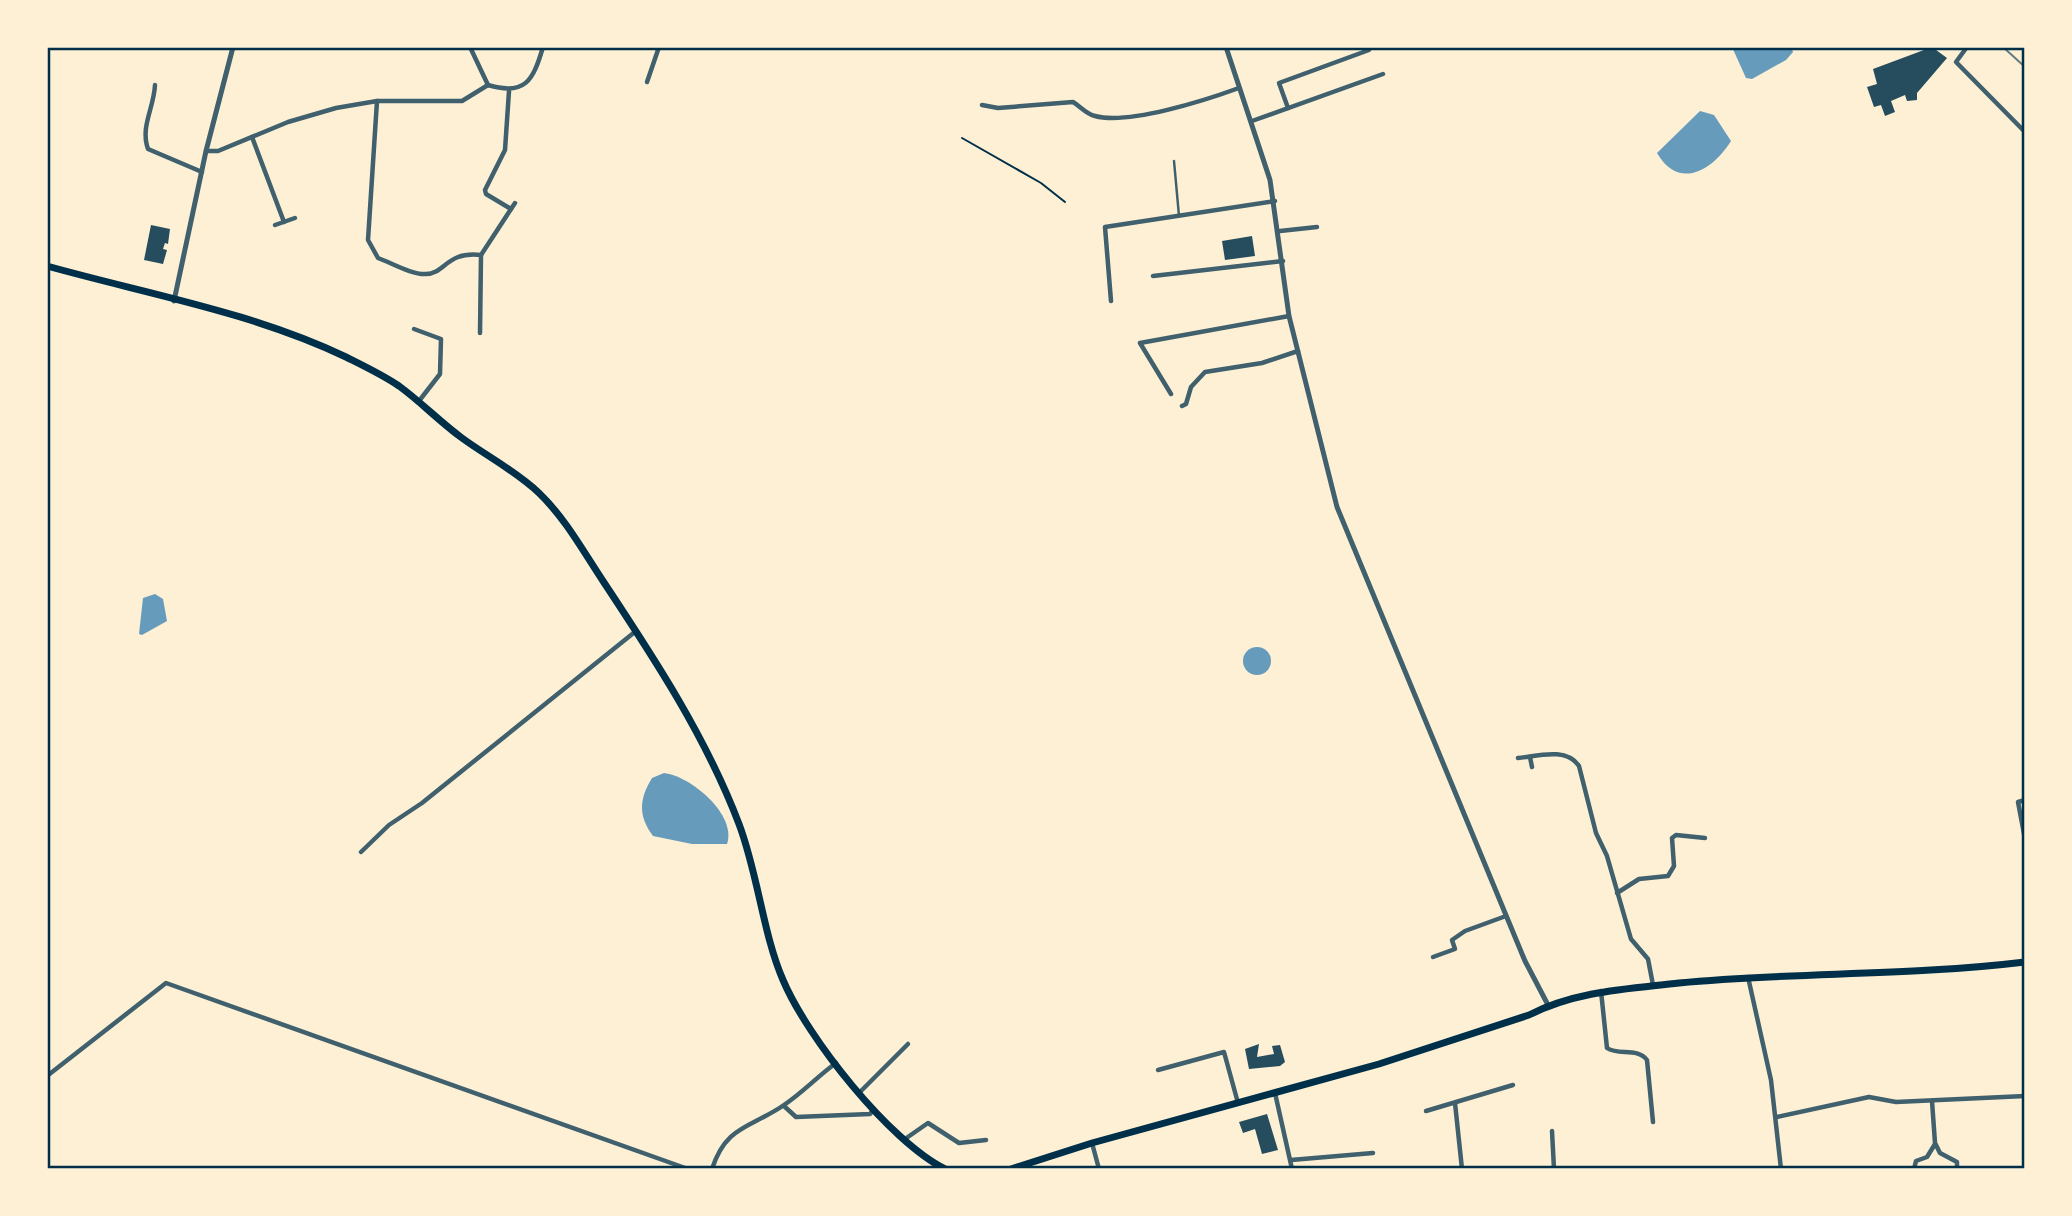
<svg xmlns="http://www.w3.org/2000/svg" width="2072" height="1216" viewBox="0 0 2072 1216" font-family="'Alegreya Sans',sans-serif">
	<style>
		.water { fill: #669bbc }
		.building { fill: #264d5e }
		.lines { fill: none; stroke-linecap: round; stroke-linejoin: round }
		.path { stroke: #003049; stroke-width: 2 }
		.service { stroke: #3f606c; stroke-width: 2.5 }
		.minor { stroke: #3f606c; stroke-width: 4.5 }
		.tertiary { stroke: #3f606c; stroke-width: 5 }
		.primary { stroke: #003049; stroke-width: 7 }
		.tram { stroke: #657d81; stroke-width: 2 }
		.neatline { fill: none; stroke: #003049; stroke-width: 2.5 }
	</style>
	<rect width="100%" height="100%" fill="#fdf0d5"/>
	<!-- water -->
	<g class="water">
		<polygon points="1732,47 1791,47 1793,52 1786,60 1752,79 1746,78"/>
		<path d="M1700,111L1714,115L1731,141C1713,170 1679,191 1657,153Z"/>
		<polygon points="155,594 163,599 167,621 142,635 139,634 143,598"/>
		<circle cx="1257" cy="661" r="14"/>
		<path d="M664,773C691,776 737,815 727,844H692L653,836C638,816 639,799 652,778Z"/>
	</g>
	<!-- building -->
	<g class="building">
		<polygon points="1932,47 1947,58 1917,93 1917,100 1907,101 1905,95 1891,101 1895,112 1885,116 1881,105 1874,107 1867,87 1877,84 1873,69"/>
		<polygon points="151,225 170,229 168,244 165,243 163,249 167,250 163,264 144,260"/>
		<polygon points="1252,236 1255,256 1225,260 1222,241"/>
		<polygon points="1259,1044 1257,1057 1274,1054 1272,1046 1280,1045 1285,1062 1280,1066 1249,1069 1245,1049"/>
		<polygon points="1267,1114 1278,1150 1262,1154 1255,1129 1243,1133 1239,1122"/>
	</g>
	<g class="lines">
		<!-- path -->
		<polyline class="path" points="962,138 1041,183 1065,202"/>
		<!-- service -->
		<polyline class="service" points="1174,161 1179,216"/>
		<!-- minor -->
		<g class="minor">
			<polyline points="470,47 488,85"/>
			<polyline points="1967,47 1956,62 2025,132"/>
			<polyline points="647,82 659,47"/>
			<path d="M155,85C154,108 140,127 148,149L202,172"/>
			<path d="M488,85C525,96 533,81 543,47"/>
			<path d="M377,101L368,240L378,258C392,263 412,275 426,274C445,274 446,251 481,255L480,333"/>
			<path d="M982,105L998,108L1073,102C1080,106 1086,114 1095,116C1129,125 1206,100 1239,88"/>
			<polyline points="1288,108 1279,83 1369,50"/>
			<polyline points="1252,121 1383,74"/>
			<polyline points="252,137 284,222"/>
			<polyline points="206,151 218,151 288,122 336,108 377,101 462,101 488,85"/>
			<polyline points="511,209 515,203"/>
			<polyline points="275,225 295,218"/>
			<polyline points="1280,231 1317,227"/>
			<polyline points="481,255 511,209 486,194 485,190 505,150 509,91"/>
			<polyline points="1153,276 1283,261"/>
			<polyline points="1111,301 1105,227 1275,201"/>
			<polyline points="414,329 441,339 440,374 419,401"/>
			<polyline points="1171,394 1140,343 1289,316"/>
			<polyline points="1182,406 1186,404 1191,387 1205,372 1262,363 1298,351"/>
			<polyline points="1530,757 1532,767"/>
			<path d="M1518,758C1538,756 1566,747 1579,766L1596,833L1607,856L1631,939L1648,959L1653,985"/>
			<polyline points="2025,800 2018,802 2025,839"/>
			<polyline points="361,852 389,825 422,803 636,631"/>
			<polyline points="1617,893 1639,879 1668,876 1674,866 1672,838 1676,835 1705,838"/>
			<polyline points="1433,957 1455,949 1452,940 1465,931 1506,916"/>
			<polyline points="1748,977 1771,1080 1781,1169"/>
			<path d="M1601,991L1607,1048C1619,1056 1637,1047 1647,1060L1653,1122"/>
			<polyline points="1158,1070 1224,1052 1238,1103"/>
			<polyline points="47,1076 166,983 688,1169"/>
			<polyline points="860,1092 908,1044"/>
			<polyline points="1275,1093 1292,1169"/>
			<polyline points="1932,1101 1935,1143 1940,1153 1957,1162 1957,1169"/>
			<polyline points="1455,1103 1462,1169"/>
			<polyline points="784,1106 796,1117 870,1114 874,1109"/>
			<polyline points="1426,1111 1513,1085"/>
			<polyline points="1777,1117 1869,1097 1896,1102 2025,1096"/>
			<polyline points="1552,1131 1554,1169"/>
			<polyline points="905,1139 928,1123 959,1143 986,1140"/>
			<polyline points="1092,1143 1099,1169"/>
			<polyline points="1291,1160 1373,1153"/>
			<path d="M712,1169C726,1125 751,1128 784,1105C802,1093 818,1076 836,1063"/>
			<polyline points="1914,1169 1916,1161 1927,1157 1935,1144"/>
		</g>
		<!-- tertiary -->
		<g class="tertiary">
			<polyline points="1226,47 1270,180 1289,316 1337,507 1525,961 1548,1005"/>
			<polyline points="174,301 206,151 233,47"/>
		</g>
		<!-- primary -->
		<g class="primary">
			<path d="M47,266C147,294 252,312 346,357C364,366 383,375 399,386C421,402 440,422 462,438C488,457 516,471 539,493C565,518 583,551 603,581C654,658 706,737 739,824C758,874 763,934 783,980C807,1037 889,1141 945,1169"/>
			<path d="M1011,1169L1092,1143L1379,1064L1529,1015C1576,991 1627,989 1679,983C1794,972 1910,976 2025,962"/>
		</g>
		<!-- tram -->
		<polyline class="tram" points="2003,47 2025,67"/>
	</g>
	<!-- border -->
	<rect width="2072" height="1216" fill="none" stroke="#fdf0d5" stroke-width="98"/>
	<rect x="49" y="49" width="1974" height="1118" class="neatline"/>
</svg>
